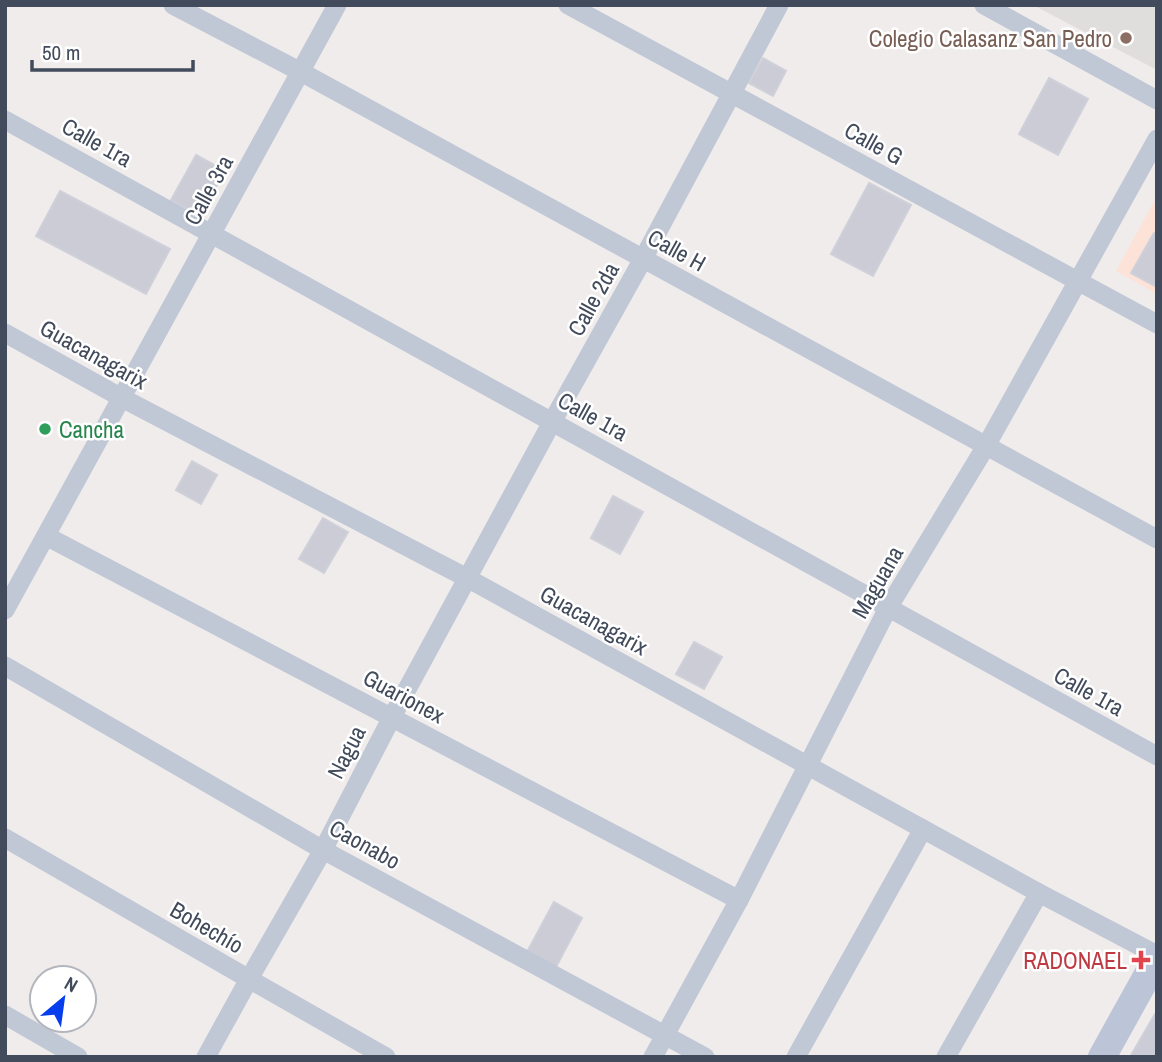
<svg xmlns="http://www.w3.org/2000/svg" width="1162" height="1062" viewBox="0 0 1162 1062" font-family="'Archivo Narrow',sans-serif">
	<style>
		.education { fill: #e0dddd }
		.medical { fill: #fde2d7 }
		.building { fill: #cbccd5; stroke: #cfd0d9; stroke-width: 2 }
		.lines { fill: none; stroke-linecap: round; stroke-linejoin: round }
		.street { stroke: #c0c7d5; stroke-width: 19 }
		.secondary { stroke: #bcc4d8; stroke-width: 28 }
		.education-dot { fill: #8d6e63; stroke: #fff; stroke-width: 2.5 }
		.leisure-dot { fill: #2e9e5b; stroke: #fff; stroke-width: 2.5 }
		.health-dot { fill: #e0444e; stroke: #fff; stroke-width: 2.5 }
		.labels { text-anchor: middle; dominant-baseline: central; stroke-width: 5; stroke-linejoin: round; paint-order: stroke }
		.education-label { font-size: 23px; fill: #785e54; stroke: #fff; text-anchor: end }
		.street-label { font-size: 23px; fill: #424b5b; stroke: #fff }
		.leisure-label { font-size: 23px; fill: #27864d; stroke: #fff; text-anchor: start }
		.health-label { font-size: 23px; fill: #be3a42; stroke: #fff; text-anchor: end }
	</style>
	<rect width="100%" height="100%" fill="#efeceb"/>
	<!-- education -->
	<polygon class="education" points="1033,5 1157,5 1157,70"/>
	<!-- medical -->
	<polygon class="medical" points="1157,196 1157,294 1116,271"/>
	<!-- building -->
	<g class="building">
		<polygon points="763,58 786,71 773,96 749,83"/>
		<polygon points="1049,78 1088,99 1058,155 1019,134"/>
		<polygon points="196,155 225,171 200,216 171,200"/>
		<polygon points="869,183 911,205 873,276 831,254"/>
		<polygon points="60,191 170,249 146,294 36,236"/>
		<polygon points="1154,233 1157,235 1157,287 1131,273"/>
		<polygon points="192,461 217,475 201,504 176,490"/>
		<polygon points="613,496 643,512 620,554 591,538"/>
		<polygon points="323,518 348,532 324,573 299,559"/>
		<polygon points="694,642 722,657 704,689 676,674"/>
		<polygon points="554,902 582,918 556,967 527,952"/>
		<polygon points="1155,1014 1157,1015 1157,1057 1130,1057"/>
	</g>
	<g class="lines">
		<!-- street -->
		<g class="street">
			<polyline points="173,5 301,72 1157,539"/>
			<polyline points="568,5 1157,324"/>
			<polyline points="984,5 1157,100"/>
			<polyline points="5,120 1157,756"/>
			<polyline points="5,333 122,398 467,578 1039,893 1157,955"/>
			<polyline points="46,536 739,900"/>
			<polyline points="5,610 337,5"/>
			<polyline points="5,666 323,850 705,1057"/>
			<polyline points="5,838 249,979 386,1057"/>
			<polyline points="5,1015 78,1057"/>
			<polyline points="206,1057 249,979 323,850 392,717 552,422 643,259 779,5"/>
			<polyline points="653,1057 739,900 888,608 986,446 1157,139"/>
			<polyline points="796,1057 923,829"/>
			<polyline points="946,1057 1039,893"/>
		</g>
		<!-- secondary -->
		<polyline class="secondary" points="1102,1057 1157,958"/>
	</g>
	<!-- markers -->
	<circle class="education-dot" cx="1126" cy="38" r="7"/>
	<circle class="leisure-dot" cx="45" cy="429" r="7"/>
	<path class="health-dot" d="M1137.5 949.5h7v7h7v7h-7v7h-7v-7h-7v-7h7z"/>
	<g class="labels">
		<!-- education labels -->
		<g class="education-label">
			<text x="1112" y="38">Colegio Calasanz San Pedro</text>
		</g>
		<!-- street labels -->
		<g class="street-label">
			<text transform="translate(97 142) rotate(29)">Calle 1ra</text>
			<text transform="translate(874 143) rotate(29)">Calle G</text>
			<text transform="translate(208 190) rotate(-61)">Calle 3ra</text>
			<text transform="translate(677 250) rotate(29)">Calle H</text>
			<text transform="translate(593 299) rotate(-61)">Calle 2da</text>
			<text transform="translate(94 354) rotate(29)">Guacanagarix</text>
			<text transform="translate(593 416) rotate(29)">Calle 1ra</text>
			<text transform="translate(877 582) rotate(-60)">Maguana</text>
			<text transform="translate(594 620) rotate(29)">Guacanagarix</text>
			<text transform="translate(1089 691) rotate(29)">Calle 1ra</text>
			<text transform="translate(404 696) rotate(28)">Guarionex</text>
			<text transform="translate(346 752) rotate(-63)">Nagua</text>
			<text transform="translate(365 844) rotate(29)">Caonabo</text>
			<text transform="translate(207 927) rotate(30)">Bohechío</text>
		</g>
		<!-- leisure labels -->
		<g class="leisure-label">
			<text x="59" y="429">Cancha</text>
		</g>
		<!-- health labels -->
		<g class="health-label">
			<text x="1127" y="960">RADONAEL</text>
		</g>
	</g>
	<!-- border -->
	<rect width="1162" height="1062" fill="none" stroke="#424b5b" stroke-width="14"/>
	<!-- north arrow -->
	<g transform="translate(63 999) rotate(29)"><circle r="33" fill="#ffffff" stroke="#b3b7bd" stroke-width="2"/>
	<path d="M0-5L12 26L0 18L-12 26Z" fill="#063eee"/>
	<text y="-10" font-size="19" font-weight="bold" text-anchor="middle" fill="#424b5b">N</text>
	</g>
	<!-- scale -->
	<path d="M32 60v10h161v-10" fill="none" stroke="#424b5b" stroke-width="3.5"/>
	<text x="42" y="60" font-size="21" fill="#424b5b" stroke="#ffffff" stroke-width="5" paint-order="stroke">50 m</text>
</svg>
